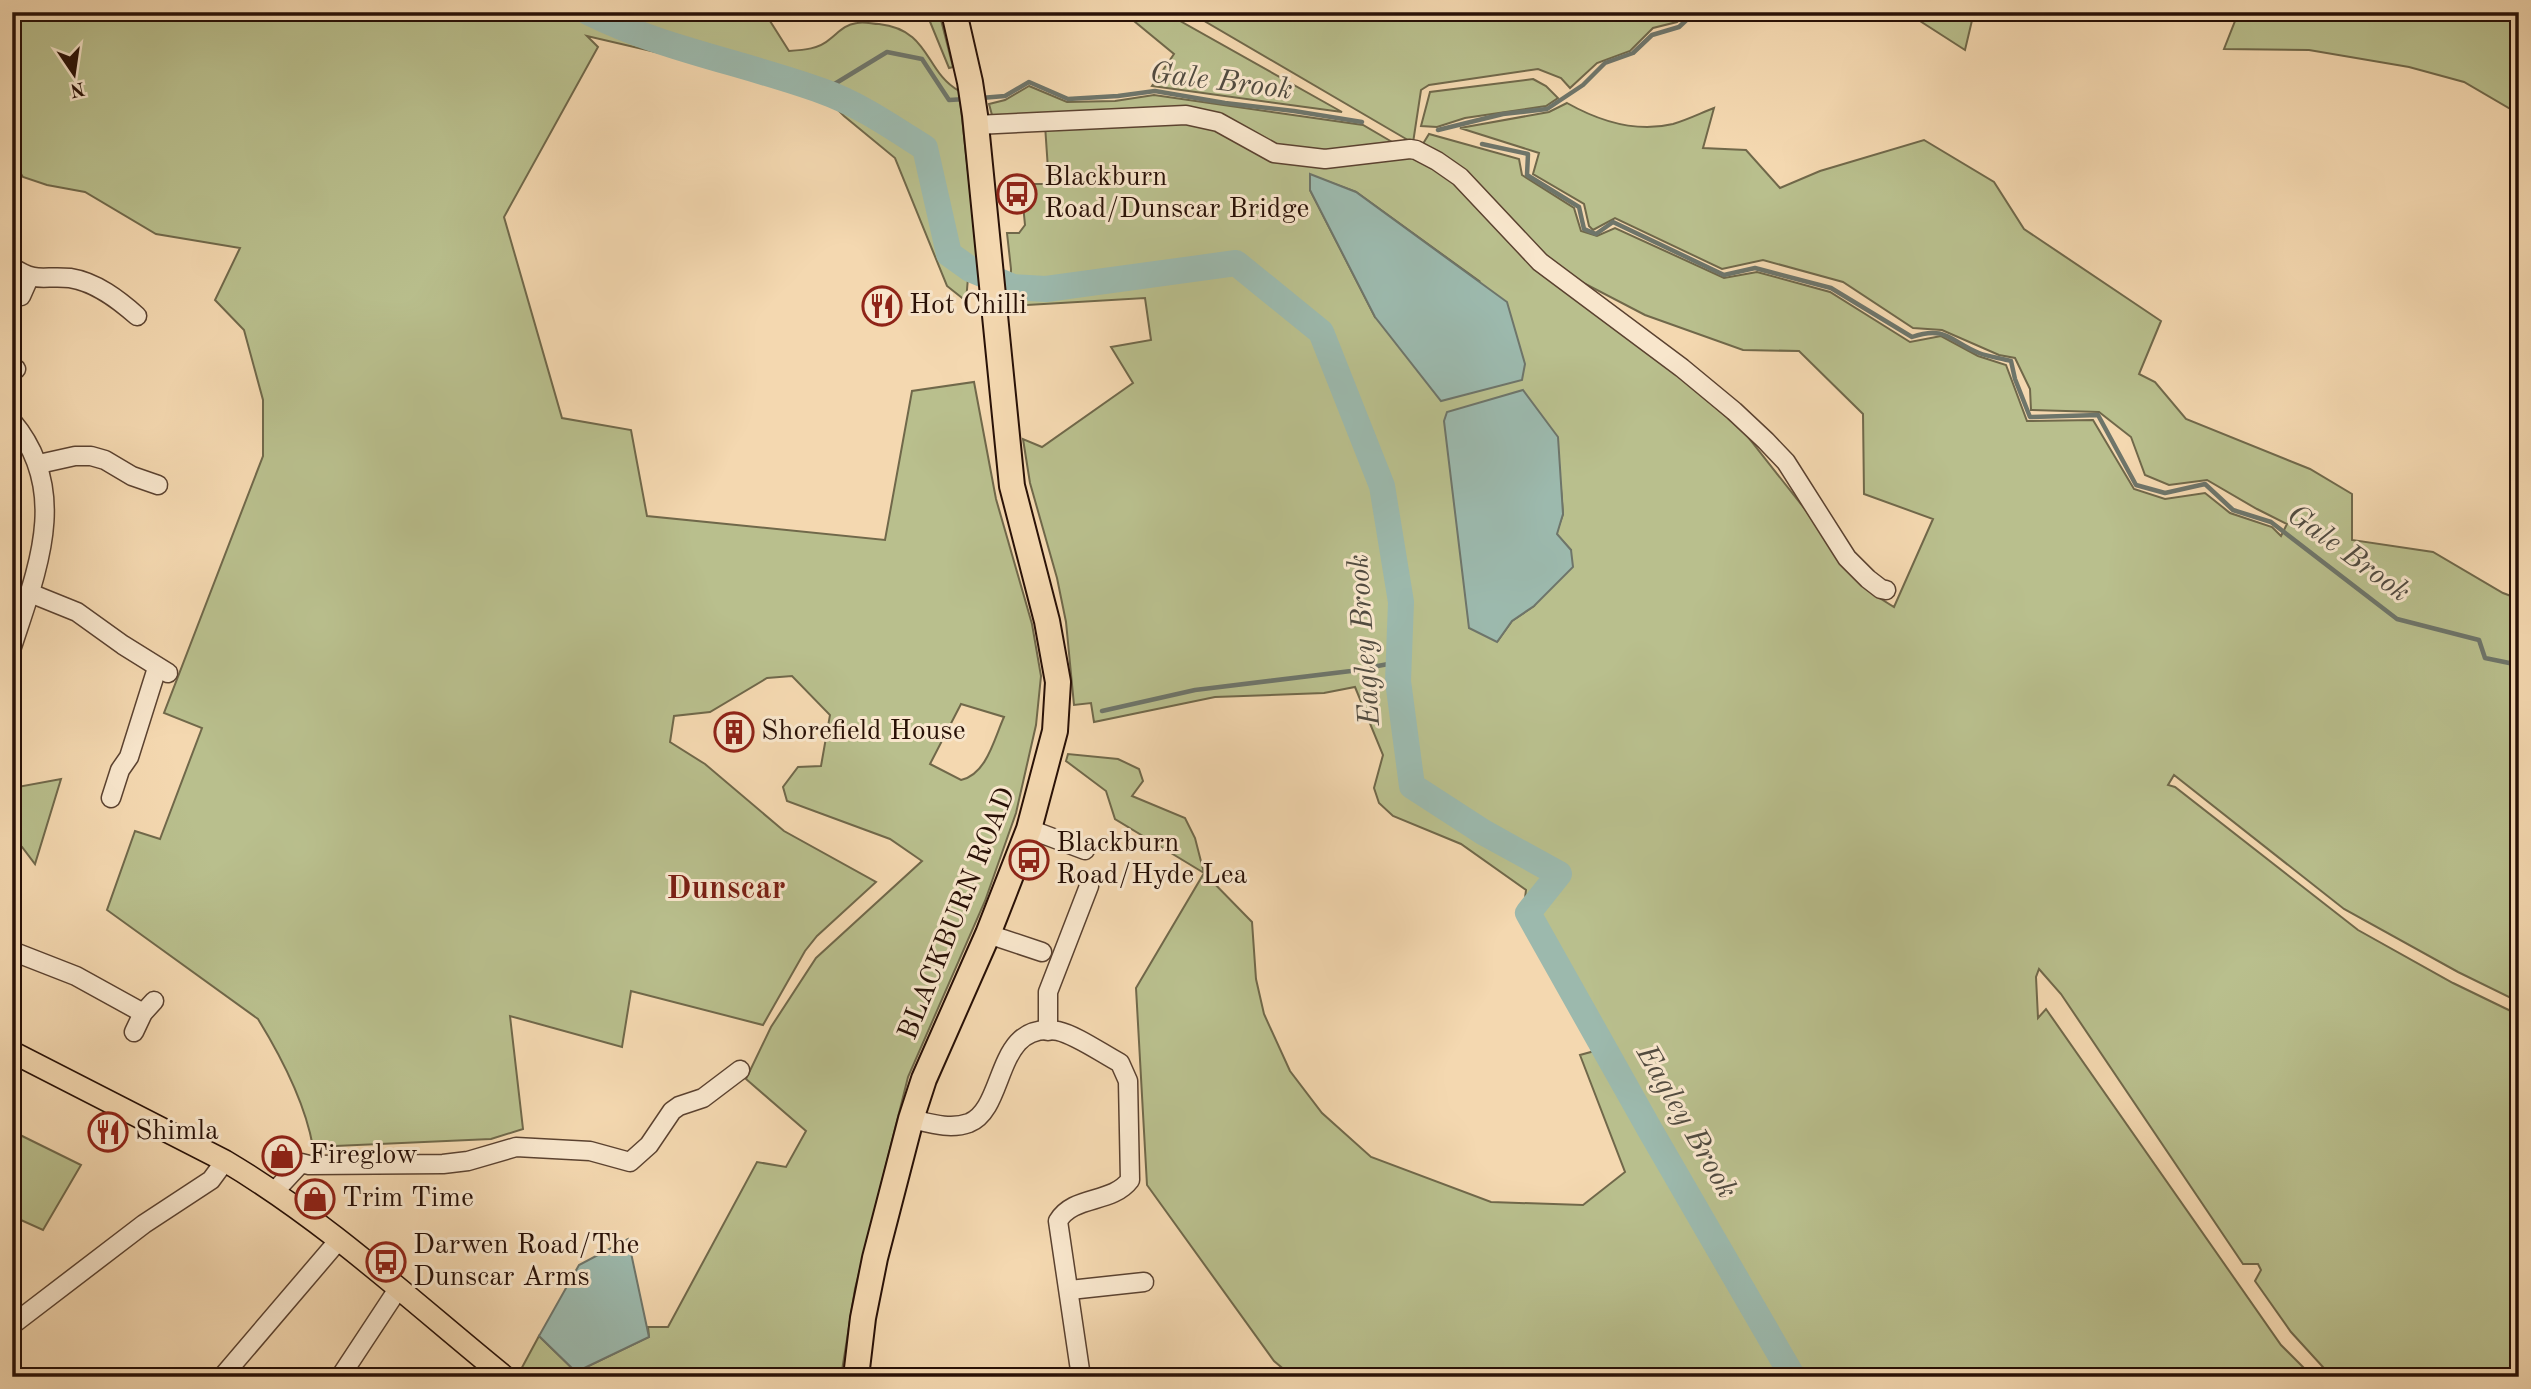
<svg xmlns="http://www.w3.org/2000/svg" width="2531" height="1389" viewBox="0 0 2531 1389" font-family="'Old Standard TT',serif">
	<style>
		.green { fill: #b9bf8d; stroke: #70684a; stroke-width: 2; fill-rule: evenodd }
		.water { fill: #9cb9ad; stroke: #6e756a; stroke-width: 2 }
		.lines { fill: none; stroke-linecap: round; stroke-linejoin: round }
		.stream { stroke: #6e756a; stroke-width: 4.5 }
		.river { stroke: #9cb9ad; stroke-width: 26 }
		.minor-casing { stroke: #5b4230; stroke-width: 21 }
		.major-casing { stroke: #281006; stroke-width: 24 }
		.highway-casing { stroke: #281006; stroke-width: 28 }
		.minor { stroke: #f8e6cc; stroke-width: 18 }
		.major { stroke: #f4d8b0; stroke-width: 21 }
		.highway { stroke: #f4d8b0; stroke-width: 24 }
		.labels { text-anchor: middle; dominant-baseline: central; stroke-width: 6; stroke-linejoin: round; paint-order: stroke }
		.poi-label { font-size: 28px; fill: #281006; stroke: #f8e6cc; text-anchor: start }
		.street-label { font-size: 28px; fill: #281006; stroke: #f8e6cc }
		.water-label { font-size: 30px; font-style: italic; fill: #514b40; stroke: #f8e6cc }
		.quarter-label { font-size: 32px; font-weight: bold; fill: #7a1f14; stroke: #f8e6cc }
	</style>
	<rect width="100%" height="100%" fill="#f4d8b0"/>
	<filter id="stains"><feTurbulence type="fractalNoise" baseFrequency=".00286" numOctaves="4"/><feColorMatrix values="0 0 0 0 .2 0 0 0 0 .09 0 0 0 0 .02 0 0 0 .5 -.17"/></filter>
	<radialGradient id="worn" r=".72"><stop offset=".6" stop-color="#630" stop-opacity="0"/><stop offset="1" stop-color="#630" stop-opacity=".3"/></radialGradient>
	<!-- green -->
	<g class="green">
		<path d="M12,12H572L621,37L750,74L587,36L598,47L504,217L562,418L631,430L647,516L885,540L912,391L974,382L996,499L1032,624L1041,676L1036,725L1016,813L985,901L908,1077L855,1289L841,1377H523L519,1373L539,1336L576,1372L649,1337L648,1327H668L757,1162L786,1167L806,1131L746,1079L771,1027L816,958L922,861L890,839L787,801L783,787L798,767L821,766L830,715L792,676L767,678L710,712L674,716L670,742L705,764L784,831L876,882L817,936L805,951L763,1025L631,991L622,1047L510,1016L523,1129L491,1139L313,1147C305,1102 282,1058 258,1019L107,910L135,831L160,839L202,728L164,713L263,456V400L244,330L215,300L240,248L156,234L85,192L47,185L23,177L12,160ZM961,704L1004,717C994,739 987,774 961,780L930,764Z"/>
		<path d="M650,12H725L737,20L763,12H794L770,21L789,51C804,50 819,49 830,39C840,31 844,25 857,23C864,21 872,24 879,24C931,30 924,71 959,91L978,262L954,249L933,142L845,92L640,29Z"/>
		<polygon points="926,12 939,12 953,67 949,68"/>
		<polygon points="1123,12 1164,12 1342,112 1152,86 1174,54"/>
		<polygon points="1189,12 1687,12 1677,22 1653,28 1630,51 1597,63 1570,88 1561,78 1538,69 1429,85 1421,90 1413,143"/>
		<polygon points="1906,12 1974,12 1965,50"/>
		<polygon points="2235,12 2519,12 2519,114 2464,82 2409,67 2309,50 2224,49 2235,21"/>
		<polygon points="1533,79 1546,86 1558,98 1546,106 1465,118 1437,127 1421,126 1430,92"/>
		<polygon points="1029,86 1067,102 1115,101 1154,95 1363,125 1399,146 1324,155 1278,148 1228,121 992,115 989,104 1005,100"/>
		<polygon points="825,97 860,114 919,151 942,256 968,278 966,301 947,286 895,158 844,116"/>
		<path d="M1567,103C1599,121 1636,133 1673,124C1687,120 1701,113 1714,108L1703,148L1746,150L1780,188L1820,171L1924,140L1994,182L2024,229L2161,321L2139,374L2155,382L2186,419L2310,469L2352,494V540L2433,552L2503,593L2519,599V1002L2458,972L2344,909L2174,775L2168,785L2175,787L2358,930L2453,983L2519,1015V1377H2332L2291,1332L2255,1281L2261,1270L2258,1264H2243L2061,994L2039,969L2036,977L2038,1018L2046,1009L2281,1345L2313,1377H1293L1274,1361L1147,1185L1136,988L1204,873L1115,819L1106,791L1066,761L1068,754L1118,759L1139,769L1143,781L1132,796L1185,818L1195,838L1204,873L1252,922L1256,979L1264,1014L1290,1071L1322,1113L1371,1157L1491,1202L1583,1205L1625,1172L1580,1055L1598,1050L1578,1010L1570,1005L1523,914L1526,890L1461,844L1393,816L1379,803L1374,788L1383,755L1355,687L1324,693L1215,697L1094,722L1091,703L1074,705L1066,622L1057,578L1030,483L1023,439L1042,447L1133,383L1111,347L1151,340L1145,298L1027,305L1010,301L1011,269L1007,233H1019L1025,225L1021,184H1049L1045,125L1185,120L1214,125L1273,159L1405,154L1431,162L1744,432L1827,537L1878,597L1894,607L1933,519L1864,494L1863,414L1799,351L1743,350L1645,315L1570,276L1421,147L1429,134L1519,159L1522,175L1574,208L1581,231L1597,236L1615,228L1724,278L1757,272L1830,292L1910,342L1941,336L1978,356L2006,365L2027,421L2093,420L2134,489L2165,499L2205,493L2230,513L2272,527L2281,536L2287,524L2257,509L2207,480L2169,485L2145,475L2131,437L2099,412L2031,410L2030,389L2015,358L1999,355L1942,330L1913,328L1843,282L1763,260L1722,269L1615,218L1593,230L1589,226L1584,204L1533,174L1539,153L1460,128L1549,112ZM1310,175L1356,192L1479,281L1375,317L1310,190ZM1561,489L1563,514L1556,534L1571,550L1534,606L1512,621L1497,642Z"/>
		<polygon points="61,779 35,864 22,847 12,839 12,788"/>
		<polygon points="12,1131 81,1165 43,1230 12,1216"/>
	</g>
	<!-- water -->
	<g class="water">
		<polygon points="1310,174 1356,192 1507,302 1525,364 1522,380 1441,401 1375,317 1310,190"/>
		<polygon points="1523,390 1558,437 1563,514 1557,534 1571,550 1573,567 1534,606 1512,621 1497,642 1469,628 1444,421 1447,412"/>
		<polygon points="628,1239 649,1337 576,1372 539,1336 579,1265"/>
	</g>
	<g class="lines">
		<!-- stream -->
		<g class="stream">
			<polyline points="823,91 887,52 922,59 949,100 966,99"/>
			<polyline points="981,98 1005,96 1029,82 1068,99 1118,96 1155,91 1225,103 1294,111 1362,122"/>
			<polyline points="1438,130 1503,114 1547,109 1583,85 1605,63 1633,53 1652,35 1679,27 1695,12"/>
			<path d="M1482,144L1528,154L1527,175L1579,207L1584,229L1596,234L1613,222L1724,275L1755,268L1831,288L1912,337C1946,325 1951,342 1979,353C1989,357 2001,358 2011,361L2015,379L2030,417L2098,415L2136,485L2165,493L2205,484L2233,510L2271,522L2397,619L2479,640L2485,658L2519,665"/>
			<polyline points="1102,711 1195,690 1351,671 1399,662"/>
		</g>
		<!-- river -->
		<path class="river" d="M588,12C662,49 745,63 822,91C859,104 892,127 925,148L949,254L970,269L1013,287L1046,289L1236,263L1321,332L1382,486L1401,602L1398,681L1412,786L1483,832L1559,874L1528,913L1650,1130L1793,1377"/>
		<!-- minor casing -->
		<g class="minor-casing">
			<g id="minor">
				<polyline points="976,125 1186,115 1218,122 1274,153 1325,159 1410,149 1416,150 1437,161 1460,177 1540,262 1682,368 1734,411 1766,441 1786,462 1847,558 1868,579 1881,589 1886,590"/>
				<path d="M12,267C38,284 43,275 70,278C96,282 119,300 137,316"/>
				<polyline points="21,296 29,278"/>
				<polyline points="12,367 16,369"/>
				<path d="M12,421C71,491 37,570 12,647"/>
				<polyline points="39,464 75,456 91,456 105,460 132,476 158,485"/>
				<polyline points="30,593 77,612 123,645 168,673"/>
				<polyline points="111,798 120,770 129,757 157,668"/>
				<polyline points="1029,829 1085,850"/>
				<polyline points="988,934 1042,952"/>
				<polyline points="12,951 76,976 143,1013"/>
				<polyline points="1048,1031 1048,992 1089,886"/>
				<polyline points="134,1032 143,1013 154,1001"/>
				<path d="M911,1119C929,1123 950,1130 969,1123C1007,1108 994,1019 1058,1031C1076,1035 1103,1054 1120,1063L1128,1081L1130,1180C1112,1204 1073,1195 1058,1221L1081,1377"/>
				<polyline points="274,1192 301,1163 309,1165 443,1164 468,1161 516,1147 590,1151 630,1162 649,1145 672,1111 679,1106 703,1098 740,1070"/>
				<polyline points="1070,1290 1144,1282"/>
				<polyline points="12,1325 144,1224 211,1180 225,1161"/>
				<polyline points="222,1377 338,1241"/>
				<polyline points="340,1377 398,1289"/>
			</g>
		</g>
		<!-- major casing -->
		<g class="major-casing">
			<path id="major" d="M12,1052L225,1161C326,1221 414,1303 505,1377"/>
		</g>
		<!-- highway casing -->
		<g class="highway-casing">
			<polyline id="highway" points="856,1377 863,1318 875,1258 911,1119 924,1079 988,934 1029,829 1055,731 1058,682 1047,621 1012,486 975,115 970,82 954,12"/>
		</g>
		<!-- minor -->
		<use href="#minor" class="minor"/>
		<!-- major -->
		<use href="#major" class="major"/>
		<!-- highway -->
		<use href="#highway" class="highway"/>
	</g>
	<!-- icons -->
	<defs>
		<g id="bus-ring" transform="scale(2.0125)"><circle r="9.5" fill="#f8e6cc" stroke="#8f2418" stroke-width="1.5"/><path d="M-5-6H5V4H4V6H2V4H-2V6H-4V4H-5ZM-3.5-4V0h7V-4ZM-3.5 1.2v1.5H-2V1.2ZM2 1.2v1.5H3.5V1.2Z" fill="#8f2418"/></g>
		<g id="restaurant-ring" transform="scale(2.0125)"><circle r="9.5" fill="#f8e6cc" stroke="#8f2418" stroke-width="1.5"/><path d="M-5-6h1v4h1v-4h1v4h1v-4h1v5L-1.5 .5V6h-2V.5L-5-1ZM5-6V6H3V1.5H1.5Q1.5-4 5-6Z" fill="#8f2418"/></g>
		<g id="building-ring" transform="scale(2.0125)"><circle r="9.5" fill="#f8e6cc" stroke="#8f2418" stroke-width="1.5"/><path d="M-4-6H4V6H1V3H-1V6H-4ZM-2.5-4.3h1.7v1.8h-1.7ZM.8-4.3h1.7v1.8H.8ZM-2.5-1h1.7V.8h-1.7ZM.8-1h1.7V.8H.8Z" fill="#8f2418"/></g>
		<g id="shop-ring" transform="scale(2.0125)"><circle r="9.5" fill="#f8e6cc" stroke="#8f2418" stroke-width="1.5"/><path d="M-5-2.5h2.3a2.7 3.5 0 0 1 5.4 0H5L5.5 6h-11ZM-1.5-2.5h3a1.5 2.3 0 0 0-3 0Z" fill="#8f2418"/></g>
	</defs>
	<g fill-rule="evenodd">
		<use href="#bus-ring" x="1017" y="194"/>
		<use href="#restaurant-ring" x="882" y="306"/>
		<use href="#building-ring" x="734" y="732"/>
		<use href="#bus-ring" x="1029" y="860"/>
		<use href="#restaurant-ring" x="108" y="1132"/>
		<use href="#shop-ring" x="282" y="1156"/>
		<use href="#shop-ring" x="315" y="1199"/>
		<use href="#bus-ring" x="386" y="1262"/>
	</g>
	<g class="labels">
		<!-- poi labels -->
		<g class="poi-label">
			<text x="1044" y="178">Blackburn<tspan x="1044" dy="32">Road/Dunscar Bridge</tspan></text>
			<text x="909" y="306">Hot Chilli</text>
			<text x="761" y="732">Shorefield House</text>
			<text x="1056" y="844">Blackburn<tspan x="1056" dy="32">Road/Hyde Lea</tspan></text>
			<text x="135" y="1132">Shimla</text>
			<text x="309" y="1156">Fireglow</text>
			<text x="342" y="1199">Trim Time</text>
			<text x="413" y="1246">Darwen Road/The<tspan x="413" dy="32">Dunscar Arms</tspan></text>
		</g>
		<!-- street labels -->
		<g class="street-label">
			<text transform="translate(958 914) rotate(-68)">BLACKBURN ROAD</text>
		</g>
		<!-- water labels -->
		<g class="water-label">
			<text transform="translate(1221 82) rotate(7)">Gale Brook</text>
			<text transform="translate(2348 554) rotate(36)">Gale Brook</text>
			<text transform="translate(1365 640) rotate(-94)">Eagley Brook</text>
			<text transform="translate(1686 1122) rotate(60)">Eagley Brook</text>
		</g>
		<!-- quarter labels -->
		<g class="quarter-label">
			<text x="726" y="890">Dunscar</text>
		</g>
	</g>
	<!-- margin -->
	<rect width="2531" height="1389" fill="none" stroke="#f4d8b0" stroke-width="42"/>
	<rect x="14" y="14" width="2503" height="1361" fill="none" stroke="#281006" stroke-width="3.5"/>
	<rect x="21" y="21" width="2489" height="1347" fill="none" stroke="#281006" stroke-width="2"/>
	<!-- north arrow -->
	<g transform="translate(74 74) rotate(167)" stroke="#f8e6cc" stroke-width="5" paint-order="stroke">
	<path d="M0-5L12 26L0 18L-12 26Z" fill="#281006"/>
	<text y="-10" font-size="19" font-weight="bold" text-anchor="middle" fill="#281006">N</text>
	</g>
	<rect width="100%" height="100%" filter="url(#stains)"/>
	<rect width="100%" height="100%" fill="url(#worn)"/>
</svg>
